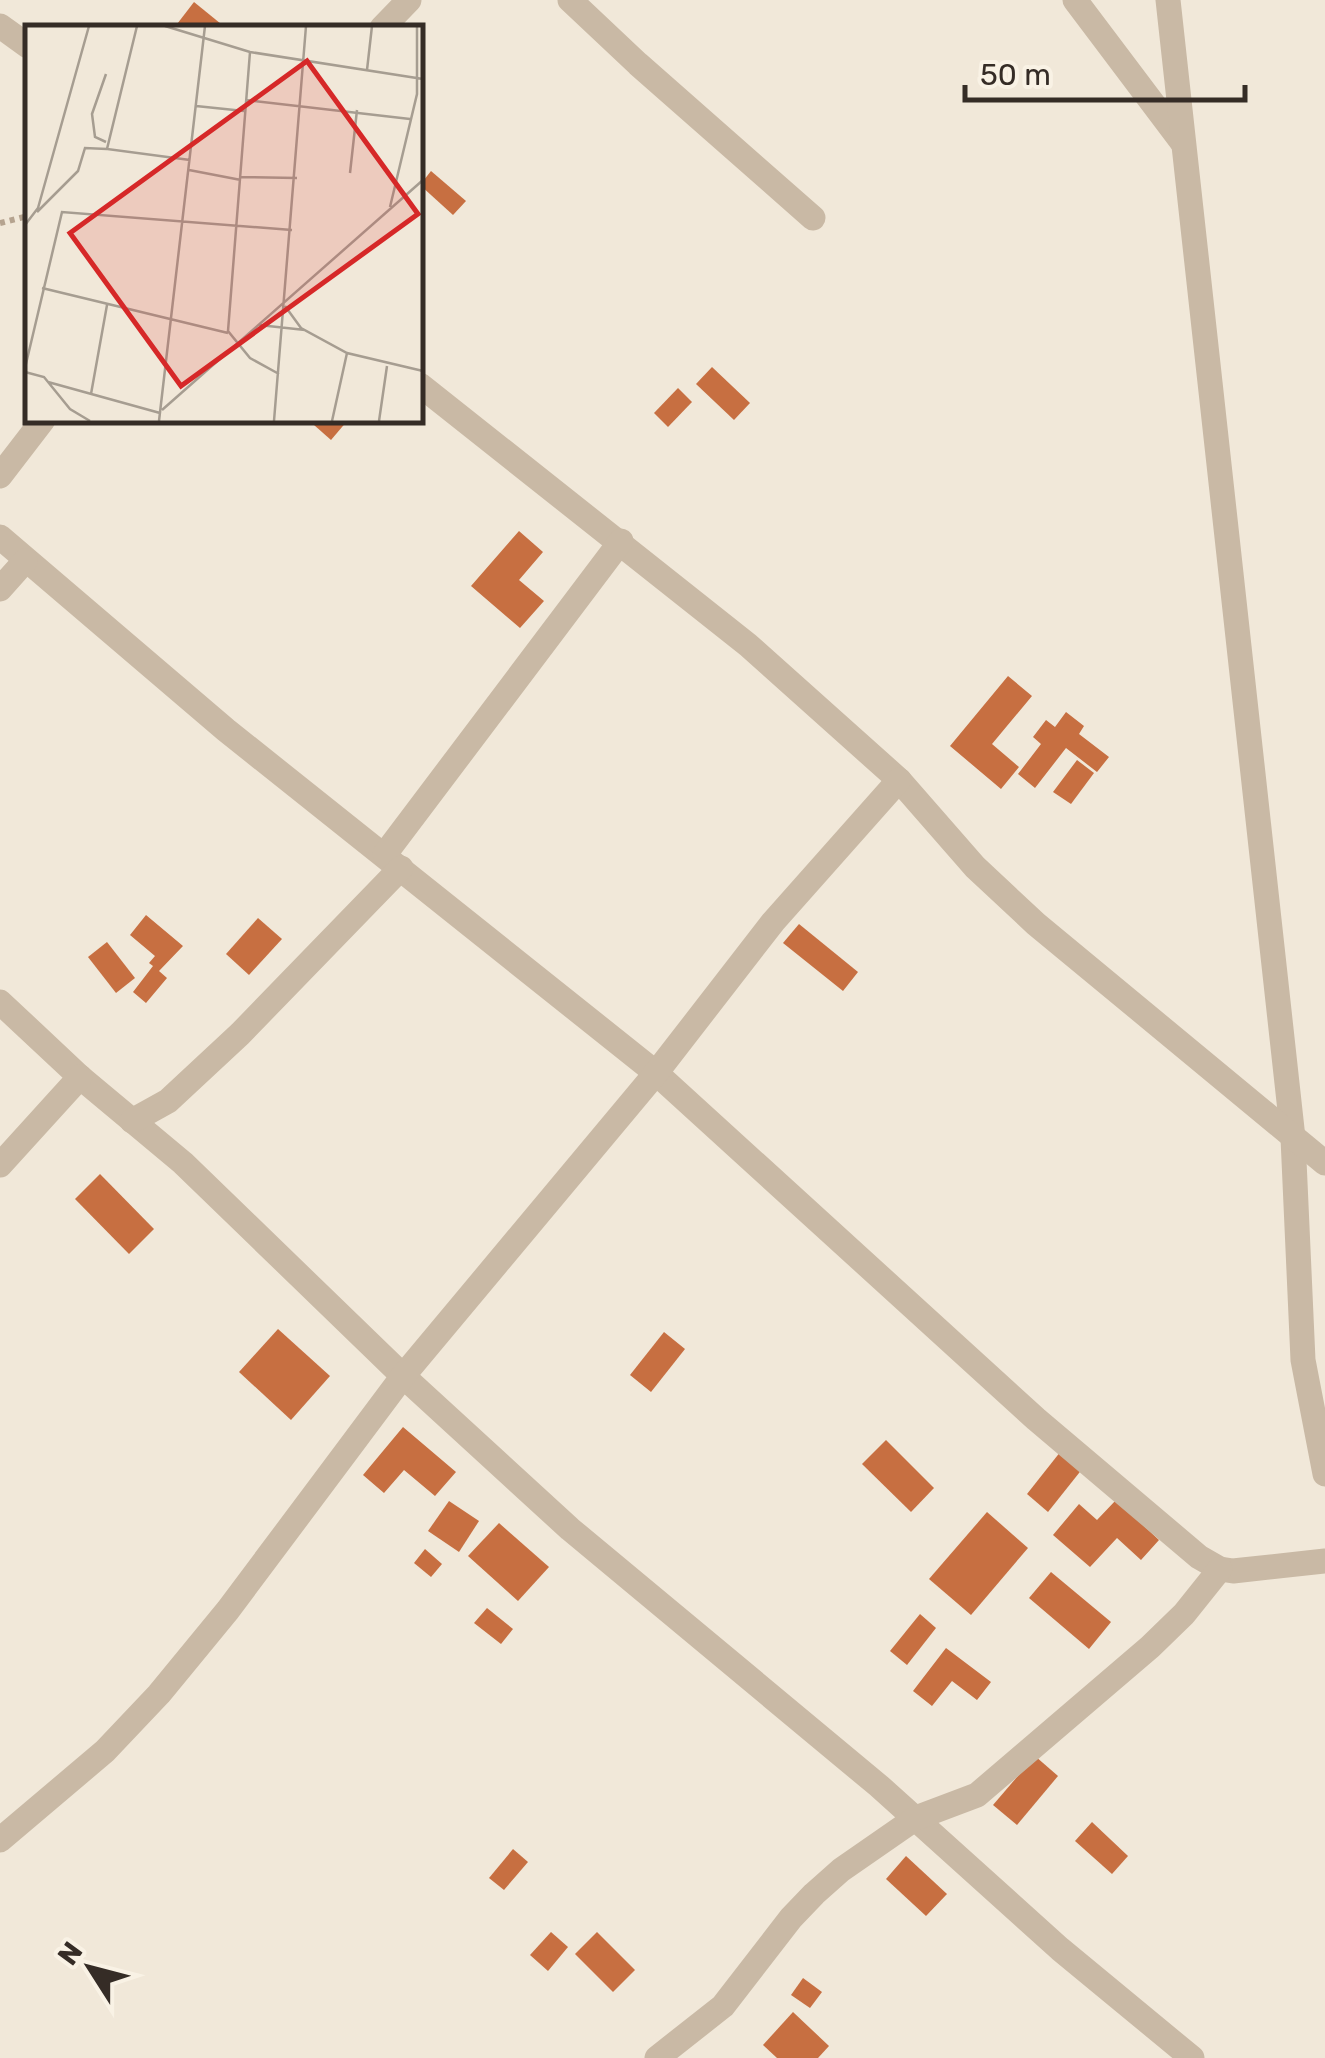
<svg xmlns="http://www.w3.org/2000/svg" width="1325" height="2058" viewBox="0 0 1325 2058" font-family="Rubik,sans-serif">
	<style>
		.building { fill: #c76f41 }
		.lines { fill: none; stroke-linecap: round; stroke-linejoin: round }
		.path { stroke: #b5a38f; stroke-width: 6; stroke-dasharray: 5 5; stroke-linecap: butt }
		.minor { stroke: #c9b9a5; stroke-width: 25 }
		.inset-road { fill: none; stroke: #a69d91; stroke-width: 2.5 }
		.view { fill: #d62828; fill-opacity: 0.15; stroke: #d62828; stroke-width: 5 }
		.inset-edge { fill: none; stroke: #352c26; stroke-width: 5 }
	</style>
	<rect width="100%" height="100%" fill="#f1e8d9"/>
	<!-- building -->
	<g class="building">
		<polygon points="194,2 226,28 174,28"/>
		<polygon points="431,171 466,201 453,215 420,185"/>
		<polygon points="712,367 750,403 734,420 696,384"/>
		<polygon points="678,388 692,402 668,427 654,413"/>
		<polygon points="318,420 348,420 331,440 314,425"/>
		<polygon points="519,531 543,552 519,580 544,601 520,628 471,586"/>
		<polygon points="1008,676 1032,696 992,744 1019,767 1001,789 950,746"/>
		<polygon points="1066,712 1084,726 1079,734 1109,757 1097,772 1066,748 1035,788 1018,774 1041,744 1033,737 1046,720 1055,727"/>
		<polygon points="1077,760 1094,773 1071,804 1053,792"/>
		<polygon points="146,915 183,946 159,971 167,978 146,1003 133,992 153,966 149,963 155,956 130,935"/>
		<polygon points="258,918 282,939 249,975 226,954"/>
		<polygon points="799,924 858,972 843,991 783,943"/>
		<polygon points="107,942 135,978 116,993 88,957"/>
		<polygon points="100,1174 154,1229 129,1254 75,1199"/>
		<polygon points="278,1329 330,1376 291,1420 239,1372"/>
		<polygon points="664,1332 685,1349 651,1392 630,1375"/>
		<polygon points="403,1427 456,1472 435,1496 404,1470 384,1493 363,1475"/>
		<polygon points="886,1440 934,1488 911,1512 862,1464"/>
		<polygon points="1061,1451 1083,1468 1048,1512 1027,1494"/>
		<polygon points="1116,1500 1159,1540 1141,1560 1117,1538 1090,1567 1053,1535 1079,1504 1097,1520"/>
		<polygon points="449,1501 479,1521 459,1552 428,1531"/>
		<polygon points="987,1512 1028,1548 971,1615 929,1579"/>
		<polygon points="499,1523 549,1567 518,1601 468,1556"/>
		<polygon points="425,1549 442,1564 431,1577 414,1563"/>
		<polygon points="1051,1572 1111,1622 1089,1649 1029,1598"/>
		<polygon points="487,1608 513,1629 501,1644 474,1623"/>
		<polygon points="920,1614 936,1628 907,1665 890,1651"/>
		<polygon points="946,1648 991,1682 977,1700 952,1681 932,1706 913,1691"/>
		<polygon points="1035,1756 1058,1776 1017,1825 993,1805"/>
		<polygon points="1092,1822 1128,1856 1112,1874 1075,1841"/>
		<polygon points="513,1849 528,1862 504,1890 489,1878"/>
		<polygon points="906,1856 947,1894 926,1916 886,1879"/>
		<polygon points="551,1932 568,1947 548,1971 530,1955"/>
		<polygon points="597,1932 635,1970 613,1992 575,1954"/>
		<polygon points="803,1978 822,1992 810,2008 791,1995"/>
		<polygon points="793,2012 829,2046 818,2058 777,2058 763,2045"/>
	</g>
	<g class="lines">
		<!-- path -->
		<polyline class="path" points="0,223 28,216"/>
		<!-- minor -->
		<g class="minor">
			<polyline points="570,0 638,64 813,218"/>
			<polyline points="1075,0 1182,142"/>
			<polyline points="1168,0 1293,1138 1303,1360 1325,1474"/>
			<polyline points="0,26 28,46"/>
			<polyline points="382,28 409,0"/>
			<polyline points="420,385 748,645 899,780 975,867 1036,924 1325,1163"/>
			<polyline points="0,476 43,420"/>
			<polyline points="0,537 226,730 656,1073 1036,1419 1199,1557 1220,1569 1233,1571 1325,1561"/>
			<polyline points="0,589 25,561"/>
			<polyline points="385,854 621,541"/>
			<polyline points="0,1002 80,1077 183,1163 403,1376 570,1529 879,1786 1060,1949 1192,2058"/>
			<polyline points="132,1121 168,1101 240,1034 401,868"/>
			<polyline points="0,1165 80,1077"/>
			<polyline points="0,1840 105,1751 159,1694 228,1610 403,1376 656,1073 773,922 899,780"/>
			<polyline points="657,2058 723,2006 791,1918 814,1894 841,1870 916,1818 977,1795 1150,1647 1184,1614 1220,1569"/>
		</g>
	</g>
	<!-- overview -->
	<g transform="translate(25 25)">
		<rect width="398" height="398" fill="#f1e8d9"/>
		<path class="inset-road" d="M112,1L82,124L165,135M140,1L225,27L398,54M225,27L203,306L225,333L254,349M342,45L347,1M221,75L385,94M171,81L219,86M81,117L70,112L67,89L81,49M164,145L216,155M325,148L332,85M216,152L272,153M365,182L392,69V1M12,187L53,146L60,123L82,124M0,200L13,183L64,1M17,263L203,308M260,281L276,303L322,328L398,346M234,300L280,305M0,343L37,187L267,205M0,347L19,352L45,384L65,396M23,357L135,388M66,369L82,280M137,385L398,155M134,396L180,1M249,396L281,1M307,396L322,328M354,396L362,341"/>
		<path class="view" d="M282,36L393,189L156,361L45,208Z"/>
		<rect width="398" height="398" class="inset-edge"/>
	</g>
	<!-- north arrow -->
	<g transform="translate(90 1968) rotate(306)" stroke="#f9f2e5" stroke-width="8" paint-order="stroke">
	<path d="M0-8L18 38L0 25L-18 38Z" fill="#352c26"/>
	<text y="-15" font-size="28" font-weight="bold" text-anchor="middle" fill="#352c26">N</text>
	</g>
	<!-- scale -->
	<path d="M965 85v15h280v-15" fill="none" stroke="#352c26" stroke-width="5"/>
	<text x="980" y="85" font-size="30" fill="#352c26" stroke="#f9f2e5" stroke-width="8" paint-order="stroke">50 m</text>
</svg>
